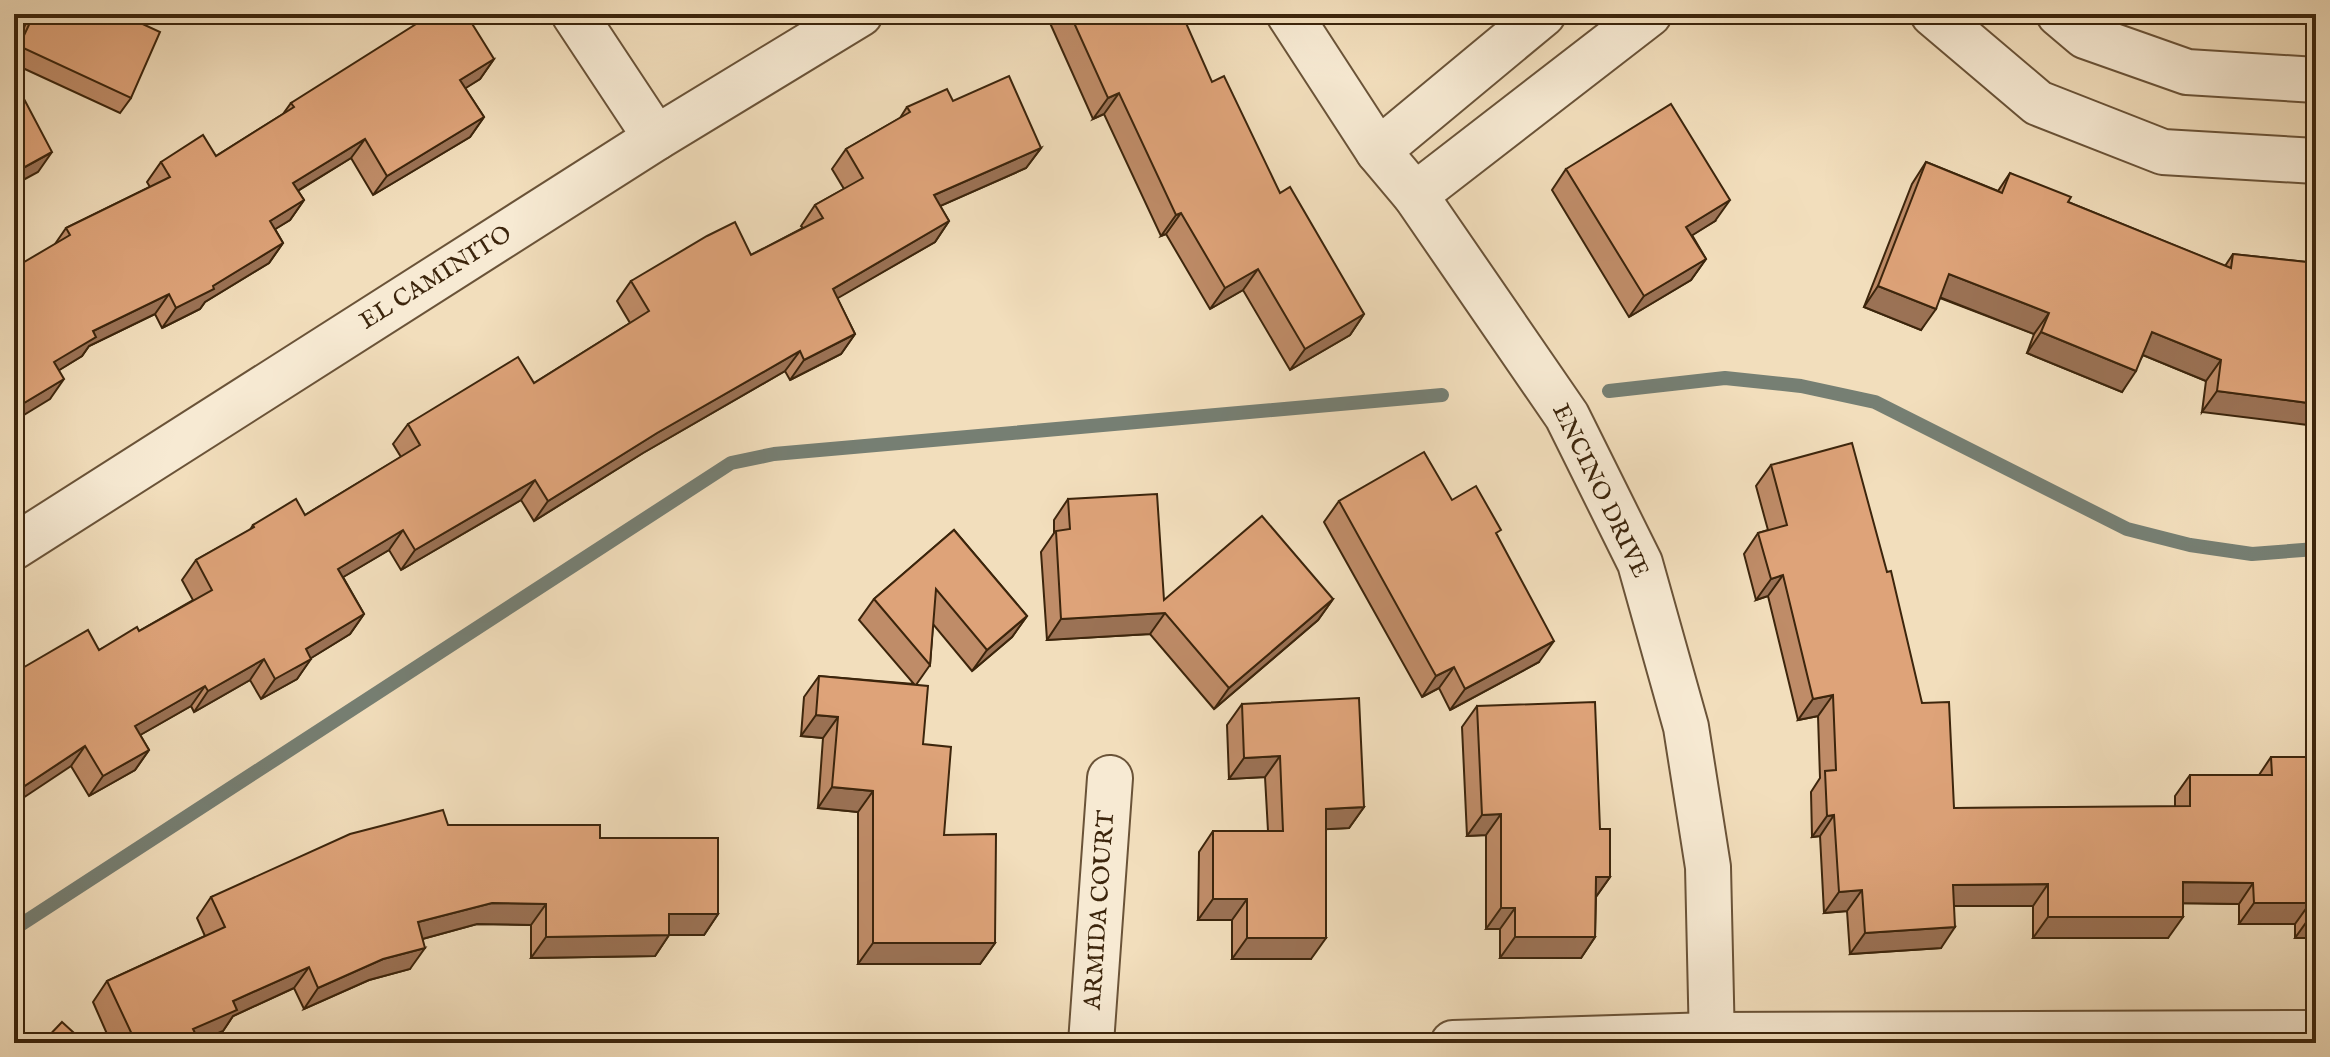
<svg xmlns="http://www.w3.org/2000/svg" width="2330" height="1057" viewBox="0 0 2330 1057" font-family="'IM FELL English',serif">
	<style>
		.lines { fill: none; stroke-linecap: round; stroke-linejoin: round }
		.stream { stroke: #767f73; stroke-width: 14 }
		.minor-casing { stroke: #6a5338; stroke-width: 48 }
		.tertiary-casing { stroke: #6a5338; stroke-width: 48 }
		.minor { stroke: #f7ead3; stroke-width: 44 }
		.tertiary { stroke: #f7ead3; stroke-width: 44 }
		.wall { fill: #bf8c68; stroke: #3c250c; stroke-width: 2 }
		.shaded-wall { fill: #9b7255; stroke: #3c250c; stroke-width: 2 }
		.building { fill: #dea379; stroke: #3c250c; stroke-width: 2 }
		.labels { text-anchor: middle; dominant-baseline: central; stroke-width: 6; stroke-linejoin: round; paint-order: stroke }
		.street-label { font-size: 24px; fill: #3c250c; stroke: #f7ead3 }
	</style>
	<rect width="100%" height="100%" fill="#f2debc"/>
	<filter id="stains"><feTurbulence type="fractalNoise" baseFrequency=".0025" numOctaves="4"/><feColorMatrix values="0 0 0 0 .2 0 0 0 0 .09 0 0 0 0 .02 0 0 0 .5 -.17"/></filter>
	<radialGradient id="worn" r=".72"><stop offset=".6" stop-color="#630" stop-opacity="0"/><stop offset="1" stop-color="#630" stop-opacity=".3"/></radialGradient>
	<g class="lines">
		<!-- stream -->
		<g class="stream">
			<polyline points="1609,391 1725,378 1801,386 1875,402 2127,529 2190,545 2252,554 2316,549"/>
			<polyline points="14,929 731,463 774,454 1442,395"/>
		</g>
		<!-- minor casing -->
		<g class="minor-casing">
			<g id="minor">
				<polyline points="574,14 656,138"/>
				<polyline points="1289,14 1378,151 1415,195 1567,416 1640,563 1686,727 1708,867 1712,1043"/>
				<polyline points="1933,14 2038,103 2163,152 2316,161"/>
				<polyline points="2059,14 2085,36 2187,72 2316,80"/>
				<polyline points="1378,151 1543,14"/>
				<polyline points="1415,195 1649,14"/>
				<polyline points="1091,1043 1110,778"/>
				<polyline points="1453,1043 1712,1035 2316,1033"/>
			</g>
		</g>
		<!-- tertiary casing -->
		<g class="tertiary-casing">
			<polyline id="tertiary" points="14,547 656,138 860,14"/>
		</g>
		<!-- minor -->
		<use href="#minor" class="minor"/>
		<!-- tertiary -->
		<use href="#tertiary" class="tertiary"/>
	</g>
	<!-- wall -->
	<g class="wall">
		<polygon points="30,14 121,14 131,98 120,113 14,64 14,50"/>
		<polygon points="293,14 314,14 298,23"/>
		<polygon points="1056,14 1150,14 1151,18 1212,82 1280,193 1364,314 1350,335 1290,370 1243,290 1210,309 1166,234 1161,236 1104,114 1093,119 1050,23"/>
		<polygon points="494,59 480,79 465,88 484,117 470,137 373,195 351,158 298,191 304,200 290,220 275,229 283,243 269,263 205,302 200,309 162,328 155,314 89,346 82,356 59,370 50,399 55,244 66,228 150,187 147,182 161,162 216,156 283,114 291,103"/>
		<polygon points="953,101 1041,148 1026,168 940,206 949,221 935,242 837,298 855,334 841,354 790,380 785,371 643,453 534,521 521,500 401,570 389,550 343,577 364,614 350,634 311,658 297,679 261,699 250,680 194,712 191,706 140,735 149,750 135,770 89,796 71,766 99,650 139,631 193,600 182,580 196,560 250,530 253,525 305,515 401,457 393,444 408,424 534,383 630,323 617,301 631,281 751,255 803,228 801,226 815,205 844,189 832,169 846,149 900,118 907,107"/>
		<polygon points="1926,162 1998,191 2010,173 2068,202 2225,266 2233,254 2316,263 2202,412 2206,381 2143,355 2122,392 2027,353 2034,334 1940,298 1921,330 1864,307 1912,184"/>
		<polygon points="1566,169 1715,221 1692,235 1706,259 1691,280 1629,317 1552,190"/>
		<polygon points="1771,465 1922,703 1954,808 2175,807 2175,796 2190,775 2259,775 2271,757 2316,757 2316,938 2295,938 2295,924 2239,924 2239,904 2183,903 2168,938 2033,938 2033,906 1954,906 1941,948 1850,954 1847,911 1824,913 1820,836 1812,837 1811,792 1820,778 1818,716 1798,720 1768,596 1756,600 1744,554 1758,533 1768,530 1756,486"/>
		<polygon points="1068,499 1164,600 1333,599 1318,620 1214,709 1150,634 1047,640 1041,552 1054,533 1054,520"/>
		<polygon points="1452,500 1497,535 1539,662 1450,710 1439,688 1422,697 1324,522 1339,501"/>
		<polygon points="954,530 1027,616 1012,637 972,671 933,624 930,665 916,685 923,744 944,835 995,943 980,964 858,964 858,812 818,808 823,738 801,736 804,697 819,676 914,684 859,620 874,599"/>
		<polygon points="1242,704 1364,807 1349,828 1326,829 1311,959 1232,959 1232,920 1198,920 1199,852 1213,831 1268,831 1265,777 1229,779 1227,725"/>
		<polygon points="1477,706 1600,829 1610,877 1596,897 1595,937 1581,958 1500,958 1500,929 1486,929 1486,835 1467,836 1462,727"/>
		<polygon points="448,825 600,838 718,914 704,935 669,935 655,956 531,958 531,925 477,924 422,939 410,969 369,980 304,1009 294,988 233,1016 223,1031 199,1041 200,1043 111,1043 93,1002 107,981 205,936 197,918 211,897"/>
	</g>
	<!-- shaded-wall -->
	<g class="shaded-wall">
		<polygon points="304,14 314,14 298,23"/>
		<polygon points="494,59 480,79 447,100 460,80"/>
		<polygon points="1119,93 1104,114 1093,119 1108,98"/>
		<polygon points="484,117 470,137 373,195 387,176"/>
		<polygon points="365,139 351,158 279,202 293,183"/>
		<polygon points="1041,148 1026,168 920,215 934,195"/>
		<polygon points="52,152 38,172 14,185 14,173"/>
		<polygon points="304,200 290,220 256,241 270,221"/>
		<polygon points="1730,200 1715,221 1672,248 1686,227"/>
		<polygon points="1181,213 1166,234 1161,236 1176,215"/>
		<polygon points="949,221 935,242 819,309 833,289"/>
		<polygon points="283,243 269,263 205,302 200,309 162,328 176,308"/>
		<polygon points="1706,259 1691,280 1629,317 1644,296"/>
		<polygon points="1258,269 1243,290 1210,309 1225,288"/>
		<polygon points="1949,274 2049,313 2034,334 1934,295"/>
		<polygon points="1878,286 1936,309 1921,330 1864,307"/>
		<polygon points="169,294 155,314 89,346 82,356 40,382 54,362 93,331"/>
		<polygon points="1364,314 1350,335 1290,370 1305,349"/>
		<polygon points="2041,332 2136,371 2122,392 2027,353"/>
		<polygon points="2152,332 2221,360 2206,381 2138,353"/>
		<polygon points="855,334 841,354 790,380 804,360"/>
		<polygon points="800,351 785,371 643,453 534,521 548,501 657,433"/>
		<polygon points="64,379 50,399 14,421 14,409"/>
		<polygon points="2217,391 2316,404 2316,426 2202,412"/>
		<polygon points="535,480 521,500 401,570 415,550"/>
		<polygon points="403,530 389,550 323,589 338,569"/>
		<polygon points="1783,575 1768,596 1756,600 1771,579"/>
		<polygon points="1333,599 1318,620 1214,709 1229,688"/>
		<polygon points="1165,613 1150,634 1047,640 1061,619"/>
		<polygon points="364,614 350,634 295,668 311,659 297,679 261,699 275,679 306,649"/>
		<polygon points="1027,616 1012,637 972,671 987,650"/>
		<polygon points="1554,641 1539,662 1450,710 1465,689"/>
		<polygon points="264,659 250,680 194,712 208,691"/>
		<polygon points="1454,667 1439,688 1422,697 1436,676"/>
		<polygon points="205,686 191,706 121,746 135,726"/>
		<polygon points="1833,695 1818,716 1798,720 1813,699"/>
		<polygon points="816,715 838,717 823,738 801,736"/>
		<polygon points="85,746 71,766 14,804 14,793"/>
		<polygon points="149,750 135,770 89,796 103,776"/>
		<polygon points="1280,756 1265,777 1229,779 1244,758"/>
		<polygon points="832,787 873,791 858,812 818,808"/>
		<polygon points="1364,807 1349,828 1312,830 1326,809"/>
		<polygon points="1501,814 1486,835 1467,836 1482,815"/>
		<polygon points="1834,815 1820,836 1812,837 1827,816"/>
		<polygon points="1596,877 1610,877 1595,898"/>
		<polygon points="2183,882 2253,883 2239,904 2168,903"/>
		<polygon points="2048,884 2033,906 1938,906 1953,885"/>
		<polygon points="1862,890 1847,911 1824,913 1839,892"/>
		<polygon points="1213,899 1247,899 1232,920 1198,920"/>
		<polygon points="492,903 546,904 531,925 477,924 404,944 418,922"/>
		<polygon points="2254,903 2310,903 2295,924 2239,924"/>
		<polygon points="1501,908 1515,908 1500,929 1486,929"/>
		<polygon points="669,914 718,914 704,935 654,935"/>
		<polygon points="2048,917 2183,917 2168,938 2033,938"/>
		<polygon points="2310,917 2316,917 2316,938 2295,938"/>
		<polygon points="1955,927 1941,948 1850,954 1865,933"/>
		<polygon points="669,935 655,956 531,958 546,937"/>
		<polygon points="1515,937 1595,937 1581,958 1500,958"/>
		<polygon points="1247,938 1326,938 1311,959 1232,959"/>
		<polygon points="873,943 995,943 980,964 858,964"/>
		<polygon points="425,948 410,969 369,980 304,1009 318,988 383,959"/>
		<polygon points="309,967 294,988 233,1016 223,1031 195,1043 193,1029 233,1001"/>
	</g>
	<!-- building -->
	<g class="building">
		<polygon points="34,14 121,14 160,32 131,98 19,46"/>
		<polygon points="432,14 466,14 494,59 460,80 484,117 387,176 365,139 293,183 304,200 270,221 283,243 213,286 214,289 176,308 169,294 93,331 96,337 54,362 64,379 14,409 14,268 70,235 66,228 170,177 161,162 203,135 216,156 294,107 291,103"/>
		<polygon points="1070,14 1150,14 1151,18 1160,14 1182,14 1212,82 1224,76 1280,193 1290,187 1364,314 1305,349 1258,269 1225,288 1181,213 1176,215 1119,93 1108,98"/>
		<polygon points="1009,76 1041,148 934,195 949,221 833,289 855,334 804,360 800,351 657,433 548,501 535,480 415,550 403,530 338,569 364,614 306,649 311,659 275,679 264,659 208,691 205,686 135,726 149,750 103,776 85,746 14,793 14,673 88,630 99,650 137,627 139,631 212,590 196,560 254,527 253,525 296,499 305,515 420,445 408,424 518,357 534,383 649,311 631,281 707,236 735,222 751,255 823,218 815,205 863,178 846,149 910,112 907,107 947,89 953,101"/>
		<polygon points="14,80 52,152 14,173"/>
		<polygon points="1671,104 1730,200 1686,227 1706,259 1644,296 1566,169"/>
		<polygon points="1926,162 2002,193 2010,173 2071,197 2068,202 2231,268 2233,254 2316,263 2316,404 2217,391 2221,360 2152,332 2136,371 2041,332 2049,313 1949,274 1936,309 1878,286"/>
		<polygon points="1852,443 1887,572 1891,571 1922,703 1949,702 1954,808 2190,806 2190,775 2272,775 2271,757 2316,757 2316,917 2310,917 2310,903 2254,903 2253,883 2183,882 2183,917 2048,917 2048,884 1953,885 1955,927 1865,933 1862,890 1839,892 1834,815 1827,816 1825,771 1836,770 1833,695 1813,699 1783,575 1771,579 1758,533 1787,525 1771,465"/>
		<polygon points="1424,452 1452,500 1476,486 1501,530 1496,533 1554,641 1465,689 1454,667 1436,676 1339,501"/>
		<polygon points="1157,494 1164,600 1262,516 1333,599 1229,688 1165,613 1061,619 1056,531 1070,529 1068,499"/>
		<polygon points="954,530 1027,616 987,650 936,589 930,665 874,599"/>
		<polygon points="819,676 928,686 923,744 951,747 944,835 996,834 995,943 873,943 873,791 832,787 838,717 816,715"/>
		<polygon points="1359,698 1364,807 1326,809 1326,938 1247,938 1247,899 1213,899 1213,831 1283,831 1280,756 1244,758 1242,704"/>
		<polygon points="1595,702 1600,829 1610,829 1610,877 1596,877 1595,937 1515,937 1515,908 1501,908 1501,814 1482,815 1477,706"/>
		<polygon points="443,810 448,825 600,825 600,838 718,838 718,914 669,914 669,935 546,937 546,904 492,903 418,922 425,948 383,959 318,988 309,967 233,1001 237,1010 193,1029 200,1043 136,1043 107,981 225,927 211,897 350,834"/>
		<polygon points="62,1022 85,1043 42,1043"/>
	</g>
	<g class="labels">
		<!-- street labels -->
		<g class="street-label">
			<text transform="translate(436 278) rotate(-32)">EL CAMINITO</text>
			<text transform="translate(1600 491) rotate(64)">ENCINO DRIVE</text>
			<text transform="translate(1100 910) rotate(-86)">ARMIDA COURT</text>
		</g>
	</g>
	<!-- margin -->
	<rect width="2330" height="1057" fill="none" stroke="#f2debc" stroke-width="48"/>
	<rect x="16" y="16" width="2298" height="1025" fill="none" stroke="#3c250c" stroke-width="4"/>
	<rect x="24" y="24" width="2282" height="1009" fill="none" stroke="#3c250c" stroke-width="2"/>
	<rect width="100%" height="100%" filter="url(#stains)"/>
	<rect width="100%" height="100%" fill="url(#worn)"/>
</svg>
